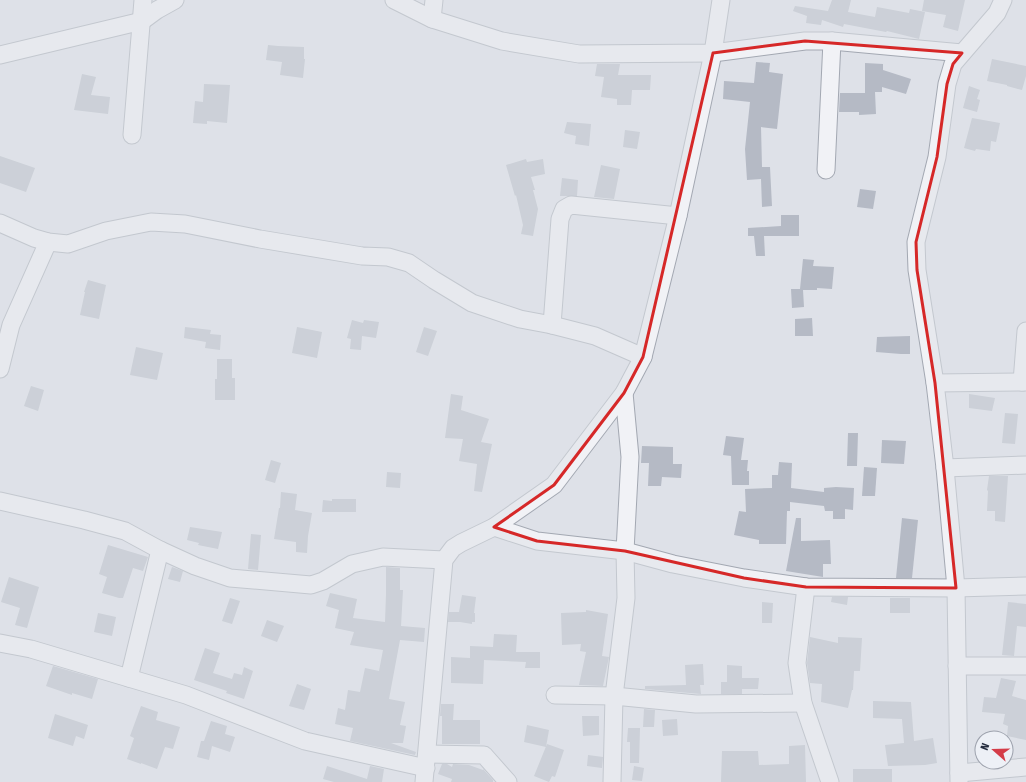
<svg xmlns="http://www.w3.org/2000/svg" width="1026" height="782" viewBox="0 0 1026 782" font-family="'Fira Sans Condensed',sans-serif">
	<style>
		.building { fill: #b5bac5 }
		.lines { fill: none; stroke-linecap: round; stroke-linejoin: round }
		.minor-casing { stroke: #a3a8b2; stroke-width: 19 }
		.minor { stroke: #f1f2f6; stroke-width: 17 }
		.marked { fill: none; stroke: #d62828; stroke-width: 3; stroke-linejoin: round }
	</style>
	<rect width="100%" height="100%" fill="#dee1e8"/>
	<!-- building -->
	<g class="building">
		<polygon points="832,0 851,0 848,12 875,17 877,7 909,13 910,9 925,12 919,39 887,31 886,32 844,24 843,27 822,20 821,25 806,23 807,16 793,11 795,6 828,11"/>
		<polygon points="924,0 965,0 958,31 943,27 946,15 922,11"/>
		<polygon points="268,45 278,46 304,47 304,59 305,59 303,78 280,75 282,62 266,60"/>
		<polygon points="992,59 1026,66 1026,76 1022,90 1007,86 1007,85 987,81"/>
		<polygon points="756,62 770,63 769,72 783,74 777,129 761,127 762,167 770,167 772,206 762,207 761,179 747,180 745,149 750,102 723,99 724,81 754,83"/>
		<polygon points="865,63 883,64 883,70 911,79 906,94 882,87 882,92 875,92 876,114 859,115 859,112 839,112 840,93 865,93"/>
		<polygon points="597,64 620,64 618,75 651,75 650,90 632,90 631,105 617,105 617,99 601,97 604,77 595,76"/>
		<polygon points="82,74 96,77 91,95 110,97 108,114 74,110"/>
		<polygon points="204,84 230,85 227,123 207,121 207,124 193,123 195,101 203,102"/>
		<polygon points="969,86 980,90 977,99 980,100 977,112 963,108"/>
		<polygon points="972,118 1000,123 996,142 991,141 990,151 976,149 975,151 964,148"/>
		<polygon points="567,122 591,124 589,146 575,144 576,136 564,133"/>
		<polygon points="625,130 640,132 637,149 623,147"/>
		<polygon points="0,156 35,168 26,192 0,183"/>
		<polygon points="526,159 527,162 543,159 545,174 531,177 535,190 533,190 538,209 533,236 521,234 523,225 516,195 515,196 506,165"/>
		<polygon points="601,165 620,169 614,199 594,197"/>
		<polygon points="562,178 578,180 577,196 560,196"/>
		<polygon points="860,189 876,191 873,209 857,207"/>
		<polygon points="781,215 799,215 799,236 764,236 765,256 756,256 754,236 748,236 748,228 781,226"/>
		<polygon points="803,259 814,260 813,266 834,267 832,289 817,288 817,290 803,290 804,307 792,308 791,289 800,289"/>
		<polygon points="88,280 106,285 99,319 80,315 85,292 84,292"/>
		<polygon points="812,318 813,336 795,336 795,319"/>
		<polygon points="352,320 363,323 364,320 379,322 376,338 362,336 361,350 350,349 351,339 347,338"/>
		<polygon points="185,327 211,330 210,334 221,335 220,350 205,348 206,342 184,338"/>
		<polygon points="297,327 322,332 317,358 292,353"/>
		<polygon points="424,327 437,331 428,356 416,352"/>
		<polygon points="910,336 910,354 901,354 876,352 877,337"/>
		<polygon points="136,347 163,353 157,380 130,375"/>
		<polygon points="217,359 232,359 232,378 235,378 235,400 215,400 215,379 217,379"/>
		<polygon points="31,386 44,390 38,411 24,406"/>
		<polygon points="451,394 463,396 461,410 489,419 481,442 492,444 482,492 474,491 477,464 459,461 463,439 445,438"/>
		<polygon points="969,394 995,398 992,411 969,408"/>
		<polygon points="1005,413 1018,414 1015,444 1002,443"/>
		<polygon points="848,433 858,433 857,466 847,466"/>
		<polygon points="726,436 744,438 741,460 748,460 747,471 749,471 749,485 732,485 731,456 723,455"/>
		<polygon points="882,440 906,441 904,464 881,463"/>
		<polygon points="642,446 673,447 673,464 682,464 681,478 662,477 661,486 648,486 649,463 641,463"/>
		<polygon points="271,460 281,463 275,483 265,480"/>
		<polygon points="779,462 792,463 791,488 824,492 824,488 836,487 854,488 853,510 845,509 845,519 833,519 833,511 825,511 824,506 790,502 790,511 787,511 786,544 759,544 759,540 734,535 739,511 746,512 745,489 772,488 772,475 778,475"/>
		<polygon points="864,467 877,468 875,496 862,496"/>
		<polygon points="387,472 401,473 400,488 386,487"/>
		<polygon points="989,476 1008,476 1005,522 995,521 995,511 987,511 988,491 987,490"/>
		<polygon points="281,492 297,494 295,510 312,513 308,536 307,553 296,552 296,542 274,539 279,508 280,508"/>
		<polygon points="332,499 356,499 356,512 322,512 323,500 332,501"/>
		<polygon points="796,518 801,518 801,541 830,540 831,564 823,564 823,577 786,571"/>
		<polygon points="902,518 918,520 912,578 896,578"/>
		<polygon points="190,527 222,532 218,549 198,545 199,543 187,540"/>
		<polygon points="251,534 261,535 258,570 248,569"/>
		<polygon points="108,545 148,557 143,571 133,568 123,598 119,598 102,593 107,577 99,574"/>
		<polygon points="172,567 183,571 180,582 168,579"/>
		<polygon points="386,567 400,568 400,590 403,590 401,626 425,628 424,642 400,640 389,699 405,702 400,725 406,726 403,743 391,743 416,752 415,755 350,741 353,728 335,724 338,708 345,710 348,690 360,692 365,668 379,671 383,650 350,645 354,632 335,628 339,610 326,606 330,593 357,599 353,618 385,622 386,594"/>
		<polygon points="9,577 39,587 27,628 15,625 20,608 1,602"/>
		<polygon points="462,595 476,597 474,613 475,613 475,622 472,622 472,624 460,622 448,622 449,612 459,612"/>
		<polygon points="832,597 848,597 847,605 831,602"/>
		<polygon points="230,598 240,601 232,624 222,621"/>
		<rect x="890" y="598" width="20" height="15"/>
		<polygon points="762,602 773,603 772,623 762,623"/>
		<polygon points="1008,602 1026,604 1026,627 1017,626 1014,656 1002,655"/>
		<polygon points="586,610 608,614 602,656 609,657 603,686 579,685 586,652 580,651 581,644 562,645 561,613 586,612"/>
		<polygon points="98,613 116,617 112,636 94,632"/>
		<polygon points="267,620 284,626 277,642 261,636"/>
		<polygon points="494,634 517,635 516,652 540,652 540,668 525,668 526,662 484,660 483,684 451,683 451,657 470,658 470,646 493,647"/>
		<polygon points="810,637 838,643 838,637 862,638 860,671 854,671 853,690 852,690 848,708 821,702 822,684 810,683 807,663"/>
		<polygon points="205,648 220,653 213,673 232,679 234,673 242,675 244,667 253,671 244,699 226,693 227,691 194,680"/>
		<polygon points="703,664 704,685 700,685 701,694 645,689 645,686 686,685 685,665"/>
		<polygon points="727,665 742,666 742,678 759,678 758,689 742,689 742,694 721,694 721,682 727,682"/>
		<polygon points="53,666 98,679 92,699 72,693 72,695 46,686"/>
		<polygon points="1001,678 1016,681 1012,696 1026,700 1026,740 1007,736 1008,726 1003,724 1005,714 982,712 984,697 996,698"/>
		<polygon points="297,684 311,689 304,710 289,706"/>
		<polygon points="873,701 911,702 914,741 933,738 937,763 925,765 888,766 885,745 904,743 902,719 873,718"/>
		<polygon points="441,704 454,704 453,720 480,720 480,744 442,744 442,716 440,716"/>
		<polygon points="141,706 158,712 156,720 180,727 173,749 165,747 157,769 141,763 141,764 127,759 134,738 130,736"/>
		<polygon points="644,709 655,710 654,727 643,727"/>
		<polygon points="55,714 88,725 84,739 76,736 73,746 48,738"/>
		<polygon points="582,716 599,716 599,735 583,736"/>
		<polygon points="677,719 678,735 663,736 662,720"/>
		<polygon points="211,721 227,726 225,734 235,737 230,752 212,746 209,760 197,757 201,741 204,741"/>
		<polygon points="527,725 549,730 546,747 524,742"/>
		<polygon points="628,728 640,728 639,763 630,763 630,742 627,742"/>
		<polygon points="547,744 564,750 555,777 552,776 549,782 534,776"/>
		<polygon points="805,745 806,782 721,782 722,751 758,751 759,765 789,764 789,746"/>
		<polygon points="588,755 603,757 602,768 587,766"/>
		<polygon points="442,764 447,764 452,767 453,764 469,765 483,770 483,769 493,780 493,782 451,782 452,779 438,774"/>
		<polygon points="327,766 367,779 370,766 384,769 382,782 334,782 323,779"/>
		<polygon points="634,766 644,768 642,781 632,780"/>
		<rect x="853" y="769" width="39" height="13"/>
	</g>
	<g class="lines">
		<!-- minor casing -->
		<g class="minor-casing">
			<g id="minor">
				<polyline points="394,0 432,19 502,41 579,54 713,53 805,41 832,41 962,53"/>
				<polyline points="432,19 434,0"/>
				<polyline points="0,55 142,21 157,10 175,0"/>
				<polyline points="132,135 143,0"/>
				<polyline points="826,170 832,41"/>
				<polyline points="0,223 34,238 48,242 68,244 106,231 151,222 185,224 260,239 362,256 388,257 409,263 434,280 472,303 520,319 552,325 595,336 643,357"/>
				<polyline points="552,325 560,219 564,209 571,205 678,216"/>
				<polyline points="0,369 11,325 48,242"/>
				<polyline points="1022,382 1026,331"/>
				<polyline points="935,383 1026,382"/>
				<polyline points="945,468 1026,465"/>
				<polyline points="0,501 84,520 125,531 160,550 195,566 230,578 311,585 323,581 352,564 383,557 444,560"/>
				<polyline points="494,527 537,541 625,551 673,564 744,578 806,587 956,588 1026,586"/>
				<polyline points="806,587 797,663 803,703 830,782"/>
				<polyline points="0,643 31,649 186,695 305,741 426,768"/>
				<polyline points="957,666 1026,666"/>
				<polyline points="129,678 160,550"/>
				<polyline points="555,695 614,696 696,704 803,703"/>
				<polyline points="427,754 484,755 508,782"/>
				<polyline points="959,773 1026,767"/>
				<polyline points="424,782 444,560 453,548 461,543 494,527 554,485 624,393 643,357 678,216 713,53 721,0"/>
				<polyline points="612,782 614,696 626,598 625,551 630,457 624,393"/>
				<polyline points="959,782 956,588 945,468 935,383 917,270 916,242 937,157 947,84 953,64 997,13 1003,0"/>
			</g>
		</g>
		<!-- minor -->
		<use href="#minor" class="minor"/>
	</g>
	<!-- marked area -->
	<path d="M0 0H1026V782H0ZM805,41L962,53L953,64L947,84L937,157L916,242L917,270L935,383L956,588L806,587L744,578L625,551L537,541L494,527L554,485L624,393L643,357L713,53Z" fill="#dee1e8" fill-opacity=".55" fill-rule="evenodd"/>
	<path class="marked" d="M805,41L962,53L953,64L947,84L937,157L916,242L917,270L935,383L956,588L806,587L744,578L625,551L537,541L494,527L554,485L624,393L643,357L713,53Z"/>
	<!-- north arrow -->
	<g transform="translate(994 750) rotate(290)"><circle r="19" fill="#edf0f6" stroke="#9da2ad"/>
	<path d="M0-3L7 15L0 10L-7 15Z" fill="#d43c48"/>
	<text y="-6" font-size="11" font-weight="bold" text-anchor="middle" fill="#262e40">N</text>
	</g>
</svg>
